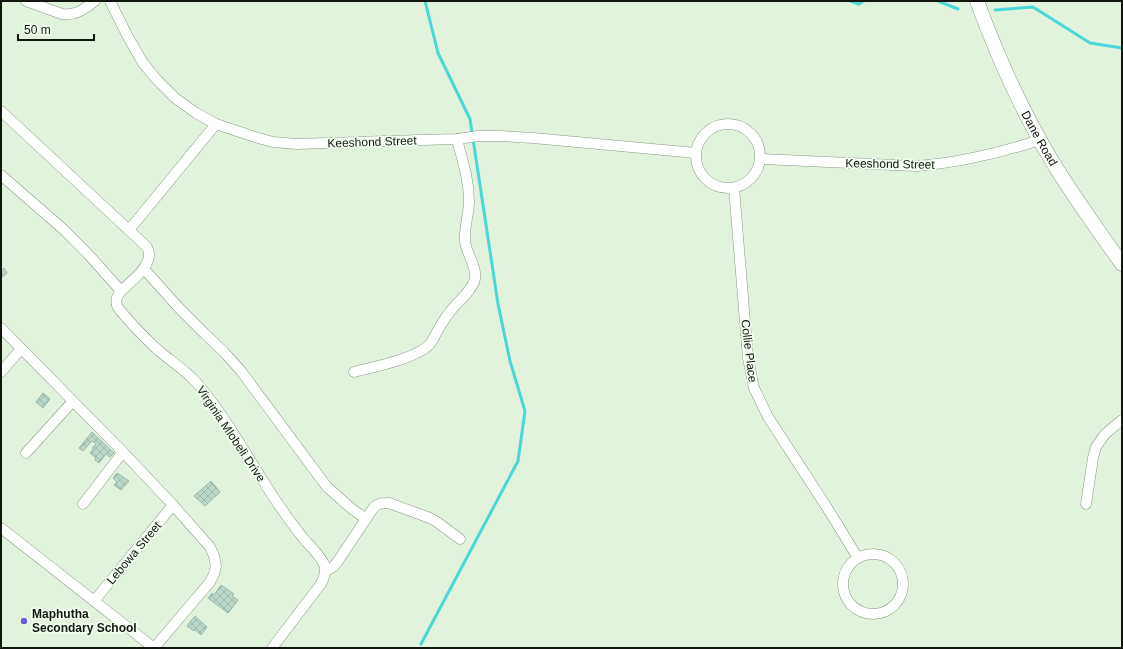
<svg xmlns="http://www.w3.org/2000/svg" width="1123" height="649" viewBox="0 0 1123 649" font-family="Helvetica,sans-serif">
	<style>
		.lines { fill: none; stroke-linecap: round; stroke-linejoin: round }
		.stream { stroke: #49d8d8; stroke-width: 3 }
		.building { fill: url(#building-cross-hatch); stroke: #9ab6aa }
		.street-casing { stroke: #889884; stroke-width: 11 }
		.secondary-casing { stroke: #889884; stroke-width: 15 }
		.street { stroke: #fff; stroke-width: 10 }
		.secondary { stroke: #fff; stroke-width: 14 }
		.poi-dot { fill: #6061da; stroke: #f3fef1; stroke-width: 1.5 }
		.labels { text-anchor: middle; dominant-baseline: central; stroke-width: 3.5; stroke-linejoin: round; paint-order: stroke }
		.street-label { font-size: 12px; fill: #11170f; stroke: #f3fef1 }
		.poi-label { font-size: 12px; font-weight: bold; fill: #11170f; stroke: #f3fef1; text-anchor: start }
	</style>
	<defs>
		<pattern id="building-cross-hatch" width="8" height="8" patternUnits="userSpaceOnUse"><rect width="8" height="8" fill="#bad7ca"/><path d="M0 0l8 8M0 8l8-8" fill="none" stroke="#9fb8ac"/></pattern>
	</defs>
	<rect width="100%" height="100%" fill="#e1f3dd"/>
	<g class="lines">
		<!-- stream -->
		<g class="stream">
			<polyline points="850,1 859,4 864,1"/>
			<polyline points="938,1 958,9"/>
			<polyline points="995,10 1033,7 1090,43 1122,48"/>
			<polyline points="421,644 518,461 525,411 510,361 498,304 470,119 438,53 425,1"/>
		</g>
	</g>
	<!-- building -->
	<g class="building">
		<polygon points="4,268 7,273 1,278 1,271"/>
		<polygon points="43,393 50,399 43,408 36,402"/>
		<polygon points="92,432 114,453 110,457 106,454 99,463 95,460 96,458 90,453 93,450 92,448 96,444 92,441 83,451 79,448"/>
		<polygon points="117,473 129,481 121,490 114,485 117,482 113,478"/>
		<polygon points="211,481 220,492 205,506 194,496"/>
		<polygon points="221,585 234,594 232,596 238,600 228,613 208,598 212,593 214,595"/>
		<polygon points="195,616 207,627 201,635 195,630 194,631 187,626"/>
	</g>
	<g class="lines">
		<!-- street casing -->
		<g class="street-casing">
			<g id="street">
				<path d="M26,1L62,14C76,16 84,9 95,1"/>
				<polyline points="110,1 128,37 143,63 157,80 175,98 196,113 216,124 255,137 273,142 297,144 386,141 457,139 478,136 501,136 533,138 696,153"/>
				<path d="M1,111L147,247C156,264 132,280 121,291"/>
				<circle cx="728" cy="156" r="32"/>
				<path d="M760,159L916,166C959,163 999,153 1040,140"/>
				<path d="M1,175L63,229L88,254L121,291C116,297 114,302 119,309C131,324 145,338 159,351C171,361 185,370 196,382C230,421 253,469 283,511C289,520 296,529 303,538C310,546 319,554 324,564C327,571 324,578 321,584L272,648"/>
				<polyline points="734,188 748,358 754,388 768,417 826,506 858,558"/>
				<polyline points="129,230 216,124"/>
				<polyline points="144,269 179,308 205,334 224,352 241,371 327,487 352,509 366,519"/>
				<polyline points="1,328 123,452 173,505 210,547 214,556 216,566 214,574 210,582 154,648"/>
				<polyline points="1,372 21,349"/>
				<path d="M354,372C373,367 418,358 430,344C434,339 436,333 439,328C443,321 448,314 453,308C461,299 472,290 475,279C477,266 466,253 465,241C464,227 469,214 469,201C469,179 462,160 457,139"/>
				<polyline points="26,453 73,401"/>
				<polyline points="83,504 123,452"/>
				<polyline points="1086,504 1093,458 1096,447 1105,434 1122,420"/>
				<polyline points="1,528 154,648"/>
				<circle cx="873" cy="584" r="30"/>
				<path d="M326,571L333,567L338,561L374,507C379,503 383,503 389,503L430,518L437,522L460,539"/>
				<polyline points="94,601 173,505"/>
			</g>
		</g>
		<!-- secondary casing -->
		<g class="secondary-casing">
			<g id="secondary">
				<path id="s1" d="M977,1C998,58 1023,114 1055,166C1076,200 1099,232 1122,264"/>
			</g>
		</g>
		<!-- street -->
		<use href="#street" class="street"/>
		<!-- secondary -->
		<use href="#secondary" class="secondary"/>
	</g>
	<!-- markers -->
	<circle class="poi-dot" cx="24" cy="621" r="4"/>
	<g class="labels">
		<!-- street labels -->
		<g class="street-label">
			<text stroke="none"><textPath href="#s1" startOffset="151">Dane Road</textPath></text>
			<text transform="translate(372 142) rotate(-2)">Keeshond Street</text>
			<text transform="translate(890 164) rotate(1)">Keeshond Street</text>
			<text transform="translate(749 351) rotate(83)">Collie Place</text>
			<text transform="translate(231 434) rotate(56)">Virginia Mlobeli Drive</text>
			<text transform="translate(134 553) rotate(-50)">Lebowa Street</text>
		</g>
		<!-- poi labels -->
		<g class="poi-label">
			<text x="32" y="614">Maphutha<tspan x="32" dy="14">Secondary School</tspan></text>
		</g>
	</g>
	<!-- border -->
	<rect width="1123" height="649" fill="none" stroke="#11170f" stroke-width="4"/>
	<!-- scale -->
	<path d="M18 34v6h76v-6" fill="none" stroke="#11170f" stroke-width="2"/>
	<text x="24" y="34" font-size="12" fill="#11170f" stroke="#f3fef1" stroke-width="3" paint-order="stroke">50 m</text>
</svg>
